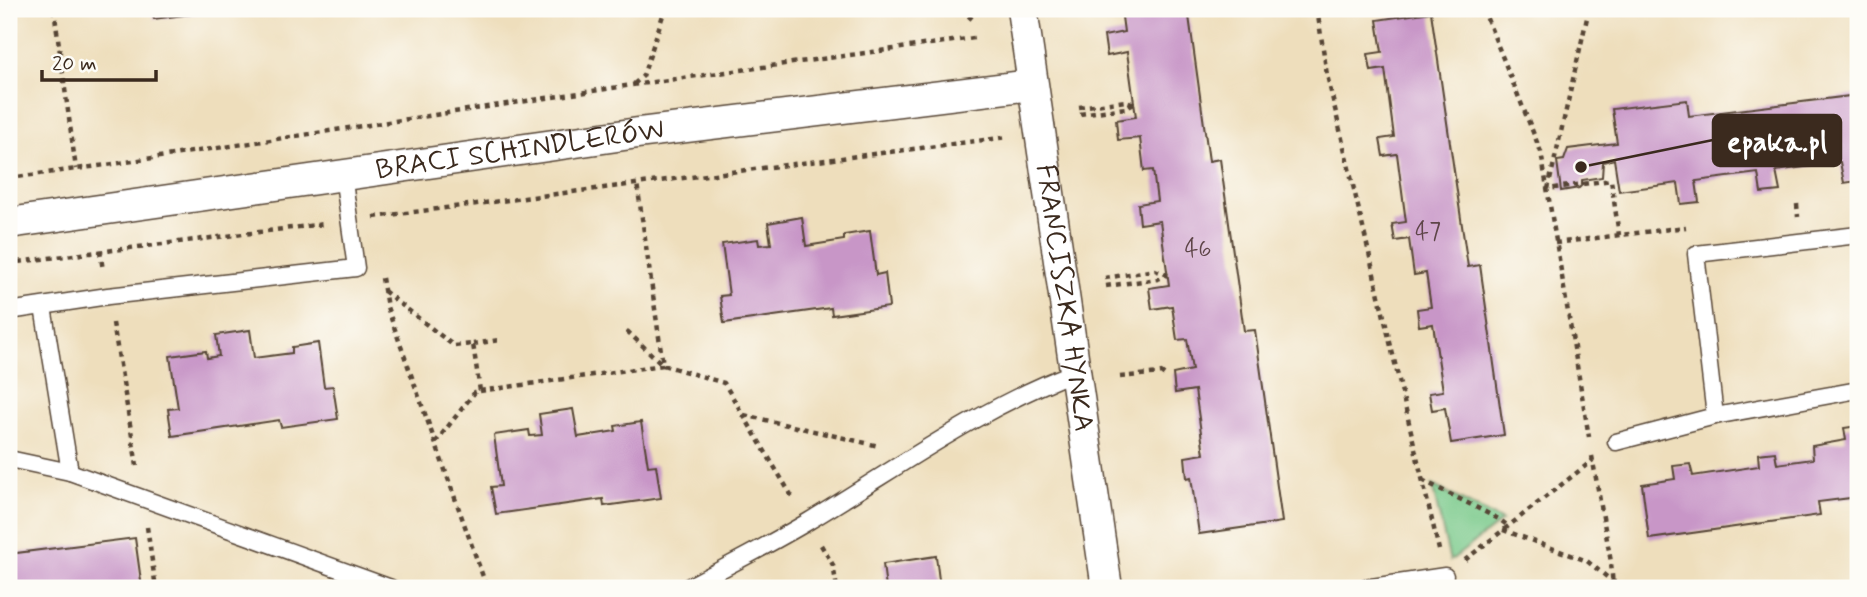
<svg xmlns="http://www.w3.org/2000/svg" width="1867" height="597" viewBox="0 0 1867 597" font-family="Mynerve,sans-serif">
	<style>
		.green { fill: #79c98a; stroke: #5a7a54; stroke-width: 2 }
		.building { fill: #c896c7 }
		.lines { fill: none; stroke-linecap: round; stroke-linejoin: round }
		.lane-casing { stroke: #564536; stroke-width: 19 }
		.street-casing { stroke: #564536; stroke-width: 33 }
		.path { stroke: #564536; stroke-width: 4.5; stroke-dasharray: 5 5; stroke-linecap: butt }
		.lane { stroke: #fff; stroke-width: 16 }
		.street { stroke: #fff; stroke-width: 30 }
		.labels { text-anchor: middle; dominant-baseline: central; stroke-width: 5; stroke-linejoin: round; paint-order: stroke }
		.number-label { font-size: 24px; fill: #5e4548 }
		.street-label { font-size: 28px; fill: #3b2a1e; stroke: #fdfcf7 }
		.leader { fill: none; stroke: #3b2a1e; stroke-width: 2.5 }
		.callout-dot { fill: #3b2a1e; stroke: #fdfcf7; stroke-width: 2.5 }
		.callout { fill: #3b2a1e; stroke: #3b2a1e; stroke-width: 2.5 }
		.callout-label { font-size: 30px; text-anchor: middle; font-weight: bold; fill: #fff }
	</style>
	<rect width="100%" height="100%" fill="#fdfcf7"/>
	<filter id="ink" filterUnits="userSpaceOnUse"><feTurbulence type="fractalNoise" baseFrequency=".0143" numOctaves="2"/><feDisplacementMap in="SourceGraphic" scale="14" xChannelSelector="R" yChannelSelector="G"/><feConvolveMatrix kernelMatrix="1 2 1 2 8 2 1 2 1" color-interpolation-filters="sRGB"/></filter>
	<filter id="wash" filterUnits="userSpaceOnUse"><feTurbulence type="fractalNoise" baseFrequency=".00686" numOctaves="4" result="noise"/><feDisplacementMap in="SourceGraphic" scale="28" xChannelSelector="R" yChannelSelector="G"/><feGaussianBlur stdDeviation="1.57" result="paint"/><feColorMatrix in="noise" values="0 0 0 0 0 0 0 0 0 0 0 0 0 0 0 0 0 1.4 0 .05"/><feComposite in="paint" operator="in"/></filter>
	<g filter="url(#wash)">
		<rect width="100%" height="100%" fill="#eedebc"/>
		<!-- green -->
		<polygon class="green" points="1432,485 1502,521 1450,561"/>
		<g id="blocks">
			<!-- building -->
			<g class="building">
				<polygon points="152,9 222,9 222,10 154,19"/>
				<polygon points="1121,9 1188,9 1209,161 1220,159 1244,331 1255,330 1282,522 1199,534 1191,477 1187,478 1185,457 1204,454 1195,390 1175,393 1173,374 1192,370 1187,339 1177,340 1172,306 1152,309 1149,288 1169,285 1160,221 1140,224 1138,204 1157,201 1153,170 1144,171 1140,138 1118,140 1116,120 1136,117 1127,52 1107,56 1104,36 1124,32"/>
				<polygon points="1431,12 1468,267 1480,265 1504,435 1451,443 1445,408 1432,410 1429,393 1443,391 1433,324 1419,326 1417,309 1431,307 1426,273 1414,275 1409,239 1395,241 1392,224 1406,222 1397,154 1383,156 1380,139 1394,137 1385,69 1371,71 1368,54 1382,52 1377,20"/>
				<polygon points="1858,95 1858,181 1844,183 1840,162 1776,171 1780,191 1761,193 1758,173 1696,181 1699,202 1681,204 1678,183 1619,191 1614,159 1603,162 1602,177 1582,180 1582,185 1579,188 1561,191 1557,161 1564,160 1568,149 1617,143 1612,109 1687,100 1689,116"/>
				<polygon points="802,217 806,246 844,240 844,235 870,231 876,275 885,273 889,307 832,315 831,308 724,323 720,296 729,295 722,244 758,239 759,245 771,244 768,223"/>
				<polygon points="250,330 254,358 292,353 292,347 318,343 324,387 333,386 338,419 281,427 279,420 172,436 168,409 178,408 170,356 206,351 207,358 219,356 216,335"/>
				<polygon points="573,409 578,437 616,431 615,426 641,422 648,466 656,465 661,498 604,506 603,499 496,514 491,487 501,486 494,435 529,430 530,436 542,435 539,414"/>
				<polygon points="1858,426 1858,497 1818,502 1820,515 1649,539 1642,484 1675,479 1673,466 1690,464 1693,476 1759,466 1758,454 1775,452 1777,464 1813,459 1812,446 1846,440 1844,428"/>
				<polygon points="135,538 142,588 9,588 9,554"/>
				<polygon points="936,556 940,588 886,588 883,564"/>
			</g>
		</g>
	</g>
	<g filter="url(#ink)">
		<use href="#blocks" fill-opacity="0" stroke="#564536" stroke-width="2"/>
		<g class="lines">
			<!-- lane casing -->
			<g class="lane-casing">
				<g id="lane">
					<polyline points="1858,235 1696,254 1715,416 1858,390"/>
					<polyline points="9,311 108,296 356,268 343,175"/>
					<polyline points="1616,442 1715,416"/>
					<polyline points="9,459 70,472 43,307"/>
					<polyline points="70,472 391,588"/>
					<path d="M686,588C727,566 769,545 809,521C896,469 979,408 1075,372"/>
					<polyline points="1365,588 1445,576"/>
				</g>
			</g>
			<!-- street casing -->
			<g class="street-casing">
				<g id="street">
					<path id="s1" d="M1022,9L1107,588"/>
					<path id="s2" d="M9,223L638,133L1032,85"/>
				</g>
			</g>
			<!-- path -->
			<g class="path">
				<polyline points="54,9 76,169"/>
				<polyline points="961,9 972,19"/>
				<polyline points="1317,9 1327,75 1439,550"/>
				<polyline points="1483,9 1541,152 1589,437"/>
				<polyline points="1589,9 1548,189 1611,180 1619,235"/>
				<polyline points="634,84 643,76 665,9"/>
				<polyline points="1079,107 1126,101 1135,104"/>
				<polyline points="1080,114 1126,108 1134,104"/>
				<polyline points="9,178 106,165 632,85 974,38"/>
				<polyline points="1797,204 1798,217"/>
				<polyline points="374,217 1008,137"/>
				<polyline points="1555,243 1686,227"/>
				<polyline points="100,251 103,270"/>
				<polyline points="9,263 324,224"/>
				<polyline points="382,278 387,307 487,588"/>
				<polyline points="1105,278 1155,270 1168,275"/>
				<polyline points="1106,286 1158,279 1167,275"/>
				<polyline points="384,291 454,346 473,344 480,391 475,392 435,443"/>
				<polyline points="113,323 137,466"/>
				<polyline points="627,331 663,365 724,383 793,498"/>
				<polyline points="473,344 499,340"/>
				<polyline points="1120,377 1161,373 1166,377"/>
				<polyline points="480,391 663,365 637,183"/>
				<polyline points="744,415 879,446"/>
				<polyline points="1592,456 1611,562 1613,588"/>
				<polyline points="1422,480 1499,519 1508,526"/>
				<polyline points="147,527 156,588"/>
				<polyline points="1503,530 1587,561 1612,581 1633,588"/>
				<polyline points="821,545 833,565 837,588"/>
				<polyline points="1465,560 1593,460"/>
				<polyline points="1835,588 1858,582"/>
			</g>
			<!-- lane -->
			<use href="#lane" class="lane"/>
			<!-- street -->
			<use href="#street" class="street"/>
		</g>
	</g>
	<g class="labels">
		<!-- number labels -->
		<g class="number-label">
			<text x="1428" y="232">47</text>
			<text x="1198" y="249">46</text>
		</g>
		<!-- street labels -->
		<g class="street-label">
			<text stroke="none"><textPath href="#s2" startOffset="516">BRACI SCHINDLERÓW</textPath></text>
			<text stroke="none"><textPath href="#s1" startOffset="292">FRANCISZKA HYNKA</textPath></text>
		</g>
	</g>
	<!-- callouts -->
	<path class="leader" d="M1581 167L1713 140"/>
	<circle class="callout-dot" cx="1581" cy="167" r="7"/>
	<rect class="callout" x="1713" y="115" width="128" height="51" rx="7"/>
	<g class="callout-label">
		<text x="1777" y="151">epaka.pl</text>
	</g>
	<!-- margin -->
	<rect width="1867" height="597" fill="none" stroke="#fdfcf7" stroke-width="35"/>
	<!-- scale -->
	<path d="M42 70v10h114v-10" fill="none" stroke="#3b2a1e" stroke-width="3.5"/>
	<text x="52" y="70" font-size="21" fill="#3b2a1e" stroke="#fdfcf7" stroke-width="5" paint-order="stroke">20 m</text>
</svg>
